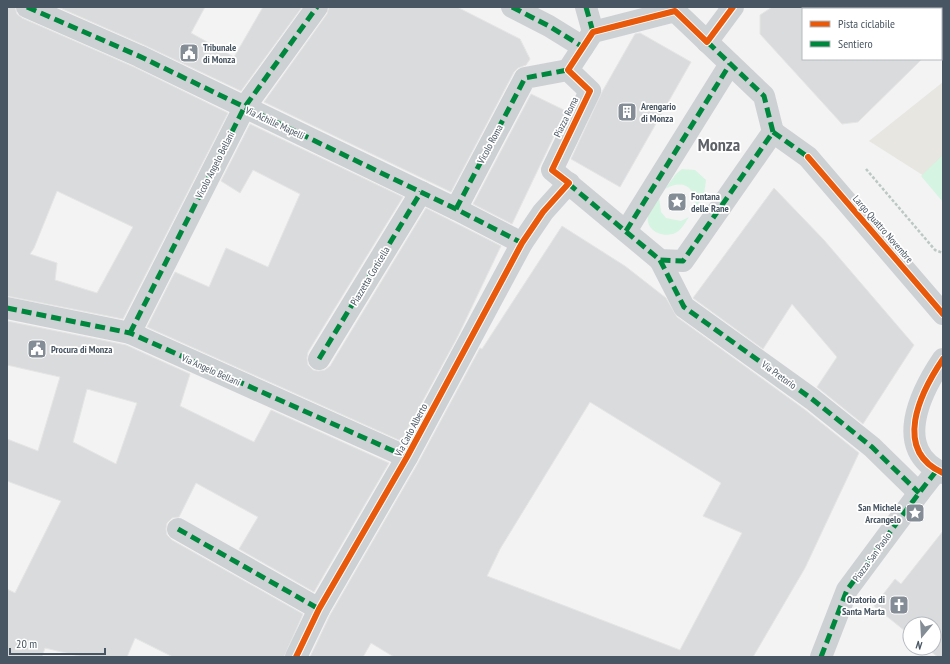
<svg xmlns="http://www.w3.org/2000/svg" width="950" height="664" viewBox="0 0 950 664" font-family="'PT Sans Narrow',sans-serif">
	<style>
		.commercial { fill: #e7e6e1 }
		.green { fill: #d6f4e2 }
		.building { fill: #dadbdd; stroke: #e5e5e6; fill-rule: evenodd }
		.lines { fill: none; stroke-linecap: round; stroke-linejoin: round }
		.path { stroke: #bbc8c4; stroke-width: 2.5; stroke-dasharray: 3 2; stroke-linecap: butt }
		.street { stroke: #ced1d4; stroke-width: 22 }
		.quiet { stroke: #00873e; stroke-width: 5; stroke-dasharray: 10 5; stroke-linecap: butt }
		.cycleway-casing { stroke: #fff; stroke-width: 8 }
		.cycleway { stroke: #e8590c; stroke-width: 6 }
		.labels { text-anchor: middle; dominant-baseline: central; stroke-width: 3.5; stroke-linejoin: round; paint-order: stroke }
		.poi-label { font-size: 10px; font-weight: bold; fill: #485562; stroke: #fff; text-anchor: start }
		.street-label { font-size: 10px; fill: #485562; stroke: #fff }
		.town-label { font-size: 18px; font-weight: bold; fill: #5e6268; stroke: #fff }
	</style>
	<rect width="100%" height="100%" fill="#f3f3f3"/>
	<!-- commercial -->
	<polygon class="commercial" points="943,82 943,188 869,141"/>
	<!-- green -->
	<g class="green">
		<polygon points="943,155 943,202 921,176"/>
		<path d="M682,169L695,170L706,180L704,195L696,207C695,186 683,179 665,189L676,174Z"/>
		<path d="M659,197L661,212L666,218L681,221L689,217C686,221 682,229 677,232C666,239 645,232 648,216C649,210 656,202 659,197Z"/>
	</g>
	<!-- building -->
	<g class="building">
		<path d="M7,7H15L17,14L22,18L134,67L228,113L123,319L7,296ZM57,191L133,227L97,293L55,280L57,263L30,254L34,248Z"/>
		<polygon points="58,7 205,7 191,33 234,57 263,7 302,7 241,91 144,45"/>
		<polygon points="329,7 457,7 520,39 530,59 526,65 518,68 514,72 451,192 264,102 327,14"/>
		<polygon points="772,7 803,7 803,59 922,59 858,122 842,124 760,34 760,15"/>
		<polygon points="640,33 691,62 620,187 571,159 602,92 635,34"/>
		<polygon points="531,94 566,111 512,224 473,204"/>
		<polygon points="250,124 403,197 308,352 307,358 308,365 313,370 318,371 325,370 330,366 426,208 501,246 458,336 401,441 147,327 175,272 209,287 226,248 268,267 300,194 253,170 240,193 221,181"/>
		<polygon points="774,188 824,240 914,345 863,424 817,387 837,357 792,304 763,349 693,298"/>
		<path d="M562,226L625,266L666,298L677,317L804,409L859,453L805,568L753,657H394L371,643L363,657H310L330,615L418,463L480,348L482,349ZM590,402L721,483L703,516L742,533L680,650L487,576L500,549Z"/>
		<path d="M7,321L126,345L190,374L180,406L254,442L271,410L389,463L314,592L239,549L258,517L196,483L179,517L172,518L167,523L166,529L167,535L172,540L303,614L284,657H173L135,638L127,657H83L45,648L42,657H7V589L15,593L61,501L7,481V439L38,451L60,377L7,365ZM87,389L137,403L116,464L73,442Z"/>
		<polygon points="943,531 943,657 938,657 926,648 934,648 934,624 910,624 910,635 874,606 895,579 901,584"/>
	</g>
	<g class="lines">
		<!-- path -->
		<polyline class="path" points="866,169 935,250 943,253"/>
		<!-- street -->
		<g class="street">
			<polyline points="27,7 139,56 456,209 522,243"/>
			<polyline points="512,7 549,26 583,47"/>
			<polyline points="586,7 593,32"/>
			<polygon points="675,11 764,96 773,132 683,261 660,260 552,170 590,91 568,70 593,32"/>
			<polyline points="707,42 733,7"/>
			<polyline points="773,132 808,157 943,314"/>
			<polyline points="456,209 525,78 568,70"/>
			<polyline points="626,231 730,64"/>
			<polyline points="660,260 684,307 812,399 872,447 919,493"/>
			<polyline points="7,308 130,333 407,457"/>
			<polyline points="130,333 244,108 317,7"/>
			<polyline points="319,359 421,192"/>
			<path d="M943,359C920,393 892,450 943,473"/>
			<polyline points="178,529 319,609"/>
			<polyline points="296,657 319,609 407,457 522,243 543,212 569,183"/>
			<polyline points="821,657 847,590 919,493 937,470"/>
		</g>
		<!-- quiet -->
		<g class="quiet">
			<polyline points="27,7 139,56 456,209 522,243"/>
			<polyline points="512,7 549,26 583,47"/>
			<polyline points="586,7 593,32"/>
			<polygon points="675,11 764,96 773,132 683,261 660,260 552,170 590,91 568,70 593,32"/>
			<polyline points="773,132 808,157"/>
			<polyline points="456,209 525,78 568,70"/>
			<polyline points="626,231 730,64"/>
			<polyline points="660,260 684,307 812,399 872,447 919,493"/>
			<polyline points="7,308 130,333 407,457"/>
			<polyline points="130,333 244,108 317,7"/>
			<polyline points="319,359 421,192"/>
			<polyline points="178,529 319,609"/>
			<polyline points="821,657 847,590 919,493 937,470"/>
		</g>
		<!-- cycleway casing -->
		<g class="cycleway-casing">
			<g id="cycleway">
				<polyline points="808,157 943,314"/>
				<path d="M943,359C920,393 892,450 943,473"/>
				<polyline points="296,657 319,609 407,457 522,243 543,212 569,183 552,170 590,91 568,70 593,32 675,11 707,42 733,7"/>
			</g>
		</g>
		<!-- cycleway -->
		<use href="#cycleway" class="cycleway"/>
	</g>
	<!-- icons -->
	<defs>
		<g id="civic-square" transform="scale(1)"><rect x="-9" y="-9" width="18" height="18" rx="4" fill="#848c95" stroke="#fff"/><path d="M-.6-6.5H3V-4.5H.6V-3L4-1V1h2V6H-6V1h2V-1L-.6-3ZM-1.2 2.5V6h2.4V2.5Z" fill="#fff"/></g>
		<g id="building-square" transform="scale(1)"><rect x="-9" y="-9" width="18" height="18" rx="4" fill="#848c95" stroke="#fff"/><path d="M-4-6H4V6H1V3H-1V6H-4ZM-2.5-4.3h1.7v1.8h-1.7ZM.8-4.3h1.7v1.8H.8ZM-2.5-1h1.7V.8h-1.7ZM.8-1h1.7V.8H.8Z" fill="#fff"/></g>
		<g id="sight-square" transform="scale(1)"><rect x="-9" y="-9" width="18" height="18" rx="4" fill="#848c95" stroke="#fff"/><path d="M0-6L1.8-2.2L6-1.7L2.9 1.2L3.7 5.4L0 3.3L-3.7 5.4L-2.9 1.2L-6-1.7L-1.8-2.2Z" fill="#fff"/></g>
		<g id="church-square" transform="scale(1)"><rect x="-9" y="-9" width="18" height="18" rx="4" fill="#848c95" stroke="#fff"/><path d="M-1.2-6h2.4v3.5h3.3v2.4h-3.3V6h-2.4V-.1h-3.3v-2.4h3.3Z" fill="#fff"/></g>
	</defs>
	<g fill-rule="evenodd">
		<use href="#civic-square" x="189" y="53"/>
		<use href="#building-square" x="627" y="112"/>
		<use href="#sight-square" x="677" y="202"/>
		<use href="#civic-square" x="37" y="349"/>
		<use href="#sight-square" x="915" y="513"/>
		<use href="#church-square" x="899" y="605"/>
	</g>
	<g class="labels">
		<!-- poi labels -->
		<g class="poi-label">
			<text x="203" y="47">Tribunale<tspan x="203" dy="12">di Monza</tspan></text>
			<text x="641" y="106">Arengario<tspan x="641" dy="12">di Monza</tspan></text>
			<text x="691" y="196">Fontana<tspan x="691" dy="12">delle Rane</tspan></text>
			<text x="51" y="349">Procura di Monza</text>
			<text x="901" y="507" text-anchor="end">San Michele<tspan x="901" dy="12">Arcangelo</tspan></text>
			<text x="885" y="599" text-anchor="end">Oratorio di<tspan x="885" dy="12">Santa Marta</tspan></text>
		</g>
		<!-- street labels -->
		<g class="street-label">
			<text transform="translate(566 117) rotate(-64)">Piazza Roma</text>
			<text transform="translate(275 123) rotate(25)">Via Achille Mapelli</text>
			<text transform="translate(490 144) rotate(-62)">Vicolo Roma</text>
			<text transform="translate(215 165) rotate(-63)">Vicolo Angelo Bellani</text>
			<text transform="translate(883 229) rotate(49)">Largo Quattro Novembre</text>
			<text transform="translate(370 276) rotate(-59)">Piazzetta Corticella</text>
			<text transform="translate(211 370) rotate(24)">Via Angelo Bellani</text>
			<text transform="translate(779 375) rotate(36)">Via Pretorio</text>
			<text transform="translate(411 430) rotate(-62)">Via Carlo Alberto</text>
			<text transform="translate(872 557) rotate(-54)">Piazza San Paolo</text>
		</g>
		<!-- town labels -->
		<g class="town-label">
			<text x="719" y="144">Monza</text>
		</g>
	</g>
	<!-- border -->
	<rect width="950" height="664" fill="none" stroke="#485562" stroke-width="16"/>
	<!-- legend -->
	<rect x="802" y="8" width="140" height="52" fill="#ffffff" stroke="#b6bbc0"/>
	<rect x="810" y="21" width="20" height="6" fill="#e8590c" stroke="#b6bbc0"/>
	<text x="838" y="28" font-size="12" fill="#485562">Pista ciclabile</text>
	<rect x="810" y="41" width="20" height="6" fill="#00873e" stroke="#b6bbc0"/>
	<text x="838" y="48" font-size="12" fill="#485562">Sentiero</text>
	<!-- north arrow -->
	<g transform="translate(922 636) rotate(198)"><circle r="19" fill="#ffffff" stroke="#b6bbc0"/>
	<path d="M0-3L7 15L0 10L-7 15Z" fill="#848c95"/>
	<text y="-6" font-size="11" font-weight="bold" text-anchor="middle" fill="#485562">N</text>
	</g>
	<!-- scale -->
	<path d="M10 648v6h95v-6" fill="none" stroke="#485562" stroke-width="2"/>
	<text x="16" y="648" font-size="12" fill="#485562" stroke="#ffffff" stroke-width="3" paint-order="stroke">20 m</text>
</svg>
